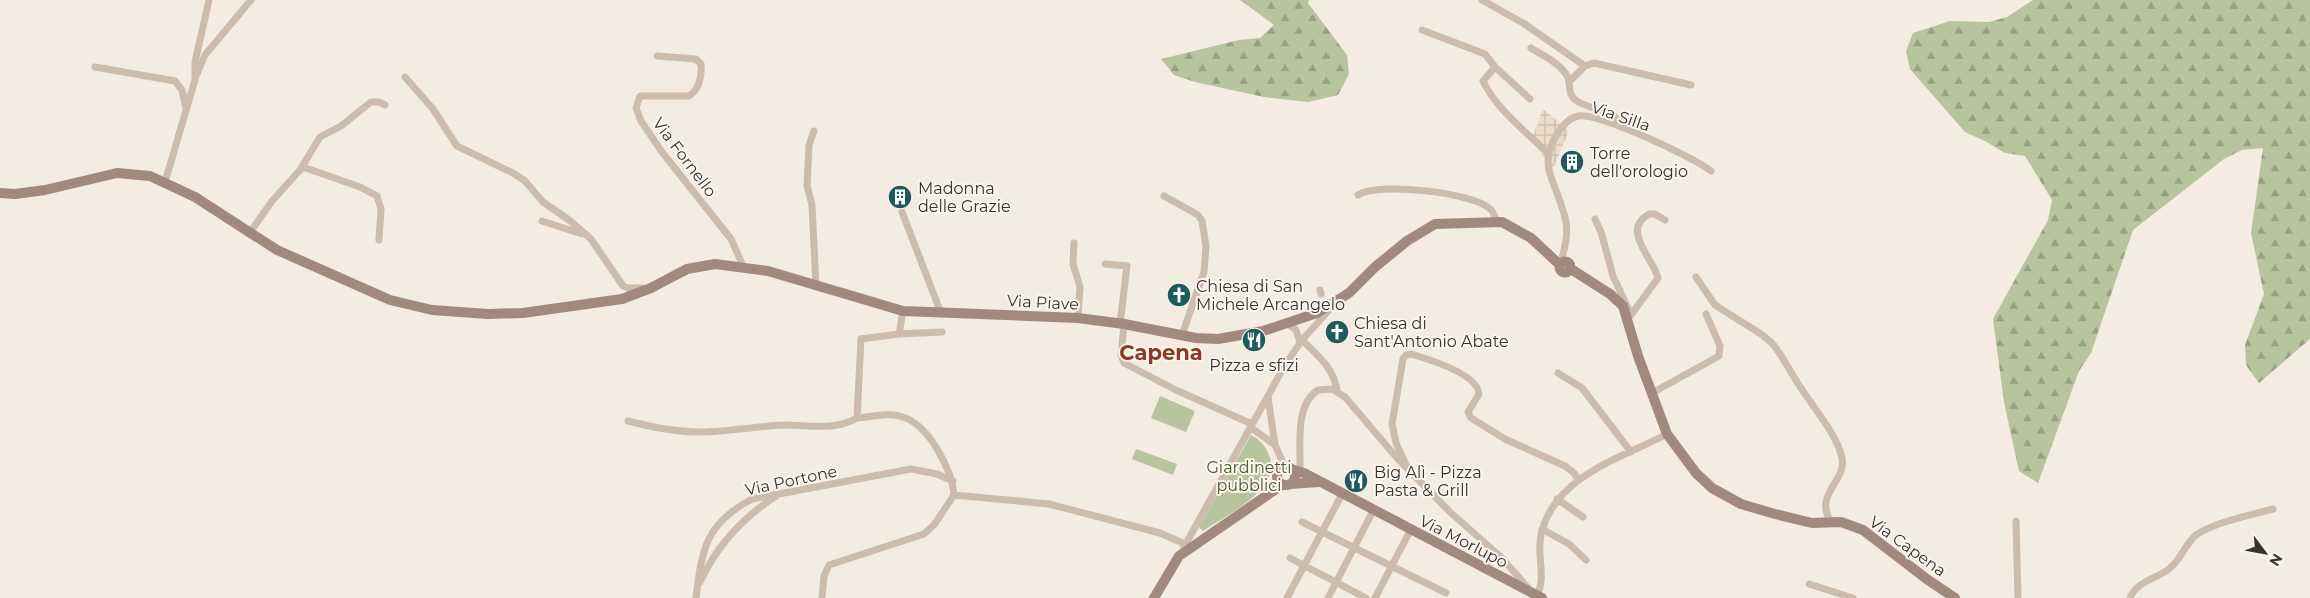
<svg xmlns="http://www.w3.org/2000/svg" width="2310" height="598" font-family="Montserrat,sans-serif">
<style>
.forest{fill:url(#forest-firs)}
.garden{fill:#b8c4a0}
.plaza{fill:url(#plaza-grid)}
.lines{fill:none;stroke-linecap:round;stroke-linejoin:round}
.street{stroke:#cdbbac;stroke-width:7}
.secondary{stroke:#a18a7d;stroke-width:10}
.labels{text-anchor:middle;stroke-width:4;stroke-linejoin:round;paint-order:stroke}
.street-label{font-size:16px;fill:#3b302b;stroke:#fbf5ee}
.poi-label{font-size:16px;fill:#3b302b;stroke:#fbf5ee;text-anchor:start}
.park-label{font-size:16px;fill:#4a5a2e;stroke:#fbf5ee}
.district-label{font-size:21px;font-weight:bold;fill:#8c3b22;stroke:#fbf5ee}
</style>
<defs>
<pattern id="forest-firs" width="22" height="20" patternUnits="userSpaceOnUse" patternTransform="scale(1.25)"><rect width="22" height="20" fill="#b8c4a0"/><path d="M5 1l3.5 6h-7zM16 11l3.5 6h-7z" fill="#97a083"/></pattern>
<pattern id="plaza-grid" width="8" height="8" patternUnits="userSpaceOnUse" patternTransform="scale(1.25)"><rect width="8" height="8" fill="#ecdcc8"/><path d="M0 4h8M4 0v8" fill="none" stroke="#cbbdac"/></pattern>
</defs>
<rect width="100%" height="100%" fill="#f4ebe1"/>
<!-- forest -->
<path class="forest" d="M1240 0H1309L1308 3 1347 55 1349 74 1338 95 1308 102 1264 97 1195 82 1174 75 1161 59 1239 40 1260 38 1274 25Z
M2033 0H2310V339L2259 383 2246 365 2245 345 2264 294 2251 233 2263 148 2242 150 2224 159 2133 230 2091 353 2079 371 2038 483 2019 471 2004 402 1993 319 2048 220 2052 200 2025 156 2005 153 1985 141 1965 132 1910 69 1906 51 1913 33 1950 21 1989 22 2007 17Z"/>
<!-- garden -->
<path class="garden" d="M1160 396 1195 411 1186 432 1151 418Z
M1251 435C1260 440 1265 445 1269 455 1284 488 1225 516 1203 531L1199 527Z
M1136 449 1177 464 1173 475 1132 459Z"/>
<!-- plaza -->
<path class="plaza" d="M1543 109 1569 131 1553 169 1531 141Z"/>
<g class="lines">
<!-- street -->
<path class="street" d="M1482 0 1523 23 1585 66
M1422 30 1485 54 1495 67
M1531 48C1542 55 1558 62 1566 74 1573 83 1565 93 1577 101 1588 109 1622 112 1621 127
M657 56 696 59 701 64C702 76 699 90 689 96H640L636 108 641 121 662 152 731 239 743 266
M95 67 175 81 182 90 186 109
M197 74 205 55 251 0
M405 77 433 109 457 146 513 173 525 181 543 202 569 220 591 239 623 286 628 288H643
M1569 82 1585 66 1594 63 1691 85
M1530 99 1495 67 1483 81C1498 111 1525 131 1549 154
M814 131 809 145 807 186 812 205 816 286
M303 167 360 187 377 196 381 209 379 240
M165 182 195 80V62L209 0
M1358 195C1377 182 1470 192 1489 208 1493 211 1495 216 1496 221
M1164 196 1198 215 1202 221 1206 246 1204 272 1182 335
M902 212 941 313
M1595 219 1601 232 1613 276 1628 308
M542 221 582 234
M249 234 272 201 300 170 320 137 341 126 371 102H379L385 105
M1074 243 1073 264 1080 287 1078 318
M1105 264 1127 266 1120 324
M1560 265C1571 230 1568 221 1555 188 1552 180 1548 171 1548 162 1548 147 1561 120 1578 116 1598 112 1693 157 1711 171
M1696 277 1715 305 1761 334 1772 343C1783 356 1790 372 1799 385 1812 406 1837 434 1842 458 1847 481 1813 494 1831 522
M1320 290 1321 294
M1631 315 1658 278C1654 259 1620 230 1649 214H1655L1665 220
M1124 324 1121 355 1124 363 1176 390 1252 424
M1289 324 1296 330 1300 342
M899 334 942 332
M1302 340C1318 356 1334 368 1337 391
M1558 373 1582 388 1631 452
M1652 393 1719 356 1720 346 1706 314
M1268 397 1275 445 1285 467
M857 418C872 417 889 412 903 417 929 425 952 470 954 495L1049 504 1160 533 1185 544
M628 421C651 427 676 432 700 432 729 432 757 426 785 425 810 425 835 431 857 418L861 339 899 334 903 311
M1250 427 1275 445
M1406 465 1396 443 1392 424 1403 359 1406 355 1411 354C1428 359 1478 374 1479 394L1468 412 1471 418 1505 439 1565 466 1574 473 1578 480
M1300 472C1301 447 1294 405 1318 390L1332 389 1345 397 1397 458 1450 512 1502 558 1528 588
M1557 499 1583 517
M2016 521 2018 598
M1302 522 1446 593
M1542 529 1569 544 1586 560
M1184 547 1285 365 1302 340 1331 308
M1290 558 1366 598
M700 582C717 545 742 518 776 496
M1809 584 1853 598
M1537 595C1547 577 1536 555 1541 535 1554 476 1620 459 1667 434
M696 598C702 549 705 524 752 499L911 469 937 474 953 481
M822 598 824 576 829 565 924 534 934 525 954 495
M1287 598 1342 494
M1328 598 1373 511
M1375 598 1410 531
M2130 598C2137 581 2156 579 2169 569 2181 560 2185 544 2196 535 2212 523 2254 514 2273 509"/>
<!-- secondary -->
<path class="secondary" d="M0 193 15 194 45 190 117 173 150 176 195 197 277 250 390 300 432 310 488 314 523 313 622 299 651 288 687 269 715 264 768 271 903 311 1078 318 1124 324 1196 338 1218 339 1263 331 1317 313 1349 293 1375 267 1407 241 1435 224 1502 222 1531 238 1560 265
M1559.5 267a5.5 5.5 0 1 1 11 0a5.5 5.5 0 1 1-11 0Z
M1571 269 1610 294 1623 306 1638 356 1667 434 1696 473 1712 488 1741 504 1775 514 1812 523 1841 522 1863 530 1928 580 1955 598
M1277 476a9 9 0 1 1 18 0a9 9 0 1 1-18 0Z
M1291 469 1304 473 1542 598
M1290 484 1319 482
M1154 598 1179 556 1282 485"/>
</g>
<!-- icons -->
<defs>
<g id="building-disc" transform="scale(1.25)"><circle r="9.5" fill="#1f5a5e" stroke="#fbf5ee"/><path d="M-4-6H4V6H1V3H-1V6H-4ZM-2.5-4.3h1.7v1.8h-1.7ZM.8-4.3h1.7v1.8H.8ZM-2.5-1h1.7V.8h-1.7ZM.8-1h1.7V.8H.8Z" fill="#fff"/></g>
<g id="church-disc" transform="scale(1.25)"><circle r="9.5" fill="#1f5a5e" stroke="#fbf5ee"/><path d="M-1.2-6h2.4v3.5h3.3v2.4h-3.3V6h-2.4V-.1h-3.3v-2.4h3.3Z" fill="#fff"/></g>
<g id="restaurant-disc" transform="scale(1.25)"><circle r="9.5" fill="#1f5a5e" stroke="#fbf5ee"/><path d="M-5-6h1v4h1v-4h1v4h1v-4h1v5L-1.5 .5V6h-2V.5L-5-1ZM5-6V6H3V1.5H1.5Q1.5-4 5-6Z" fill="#fff"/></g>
</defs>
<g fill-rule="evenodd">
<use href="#building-disc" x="1572" y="162"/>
<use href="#building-disc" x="900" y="197"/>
<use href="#church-disc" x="1179" y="295"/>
<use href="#church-disc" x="1337" y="332"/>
<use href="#restaurant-disc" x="1254" y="340"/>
<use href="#restaurant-disc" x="1356" y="481"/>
</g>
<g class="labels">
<!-- street labels -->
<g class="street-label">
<text transform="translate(1621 116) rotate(19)" y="6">Via Silla</text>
<text transform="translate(685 157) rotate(53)" y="6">Via Fornello</text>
<text transform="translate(1043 302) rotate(3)" y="6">Via Piave</text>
<text transform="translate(791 480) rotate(-12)" y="6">Via Portone</text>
<text transform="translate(1464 541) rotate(27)" y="6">Via Morlupo</text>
<text transform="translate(1908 546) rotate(36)" y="6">Via Capena</text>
</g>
<!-- poi labels -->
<g class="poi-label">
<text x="1590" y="159">Torre<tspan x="1590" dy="18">dell'orologio</tspan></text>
<text x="918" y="194">Madonna<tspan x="918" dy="18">delle Grazie</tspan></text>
<text x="1196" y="292">Chiesa di San<tspan x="1196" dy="18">Michele Arcangelo</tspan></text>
<text x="1354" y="329">Chiesa di<tspan x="1354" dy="18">Sant'Antonio Abate</tspan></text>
<text x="1254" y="371" text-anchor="middle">Pizza e sfizi</text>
<text x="1374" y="478">Big Alì - Pizza<tspan x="1374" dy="18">Pasta &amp; Grill</tspan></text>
</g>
<!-- park labels -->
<g class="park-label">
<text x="1249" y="473">Giardinetti<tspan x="1249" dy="18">pubblici</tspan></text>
</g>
<!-- district labels -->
<g class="district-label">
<text x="1161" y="360">Capena</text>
</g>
</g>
<!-- north arrow -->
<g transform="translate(2265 553) rotate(122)" stroke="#fbf5ee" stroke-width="4" paint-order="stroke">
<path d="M0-4L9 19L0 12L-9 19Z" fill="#3b302b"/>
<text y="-8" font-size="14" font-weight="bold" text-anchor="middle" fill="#3b302b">N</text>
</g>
</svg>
